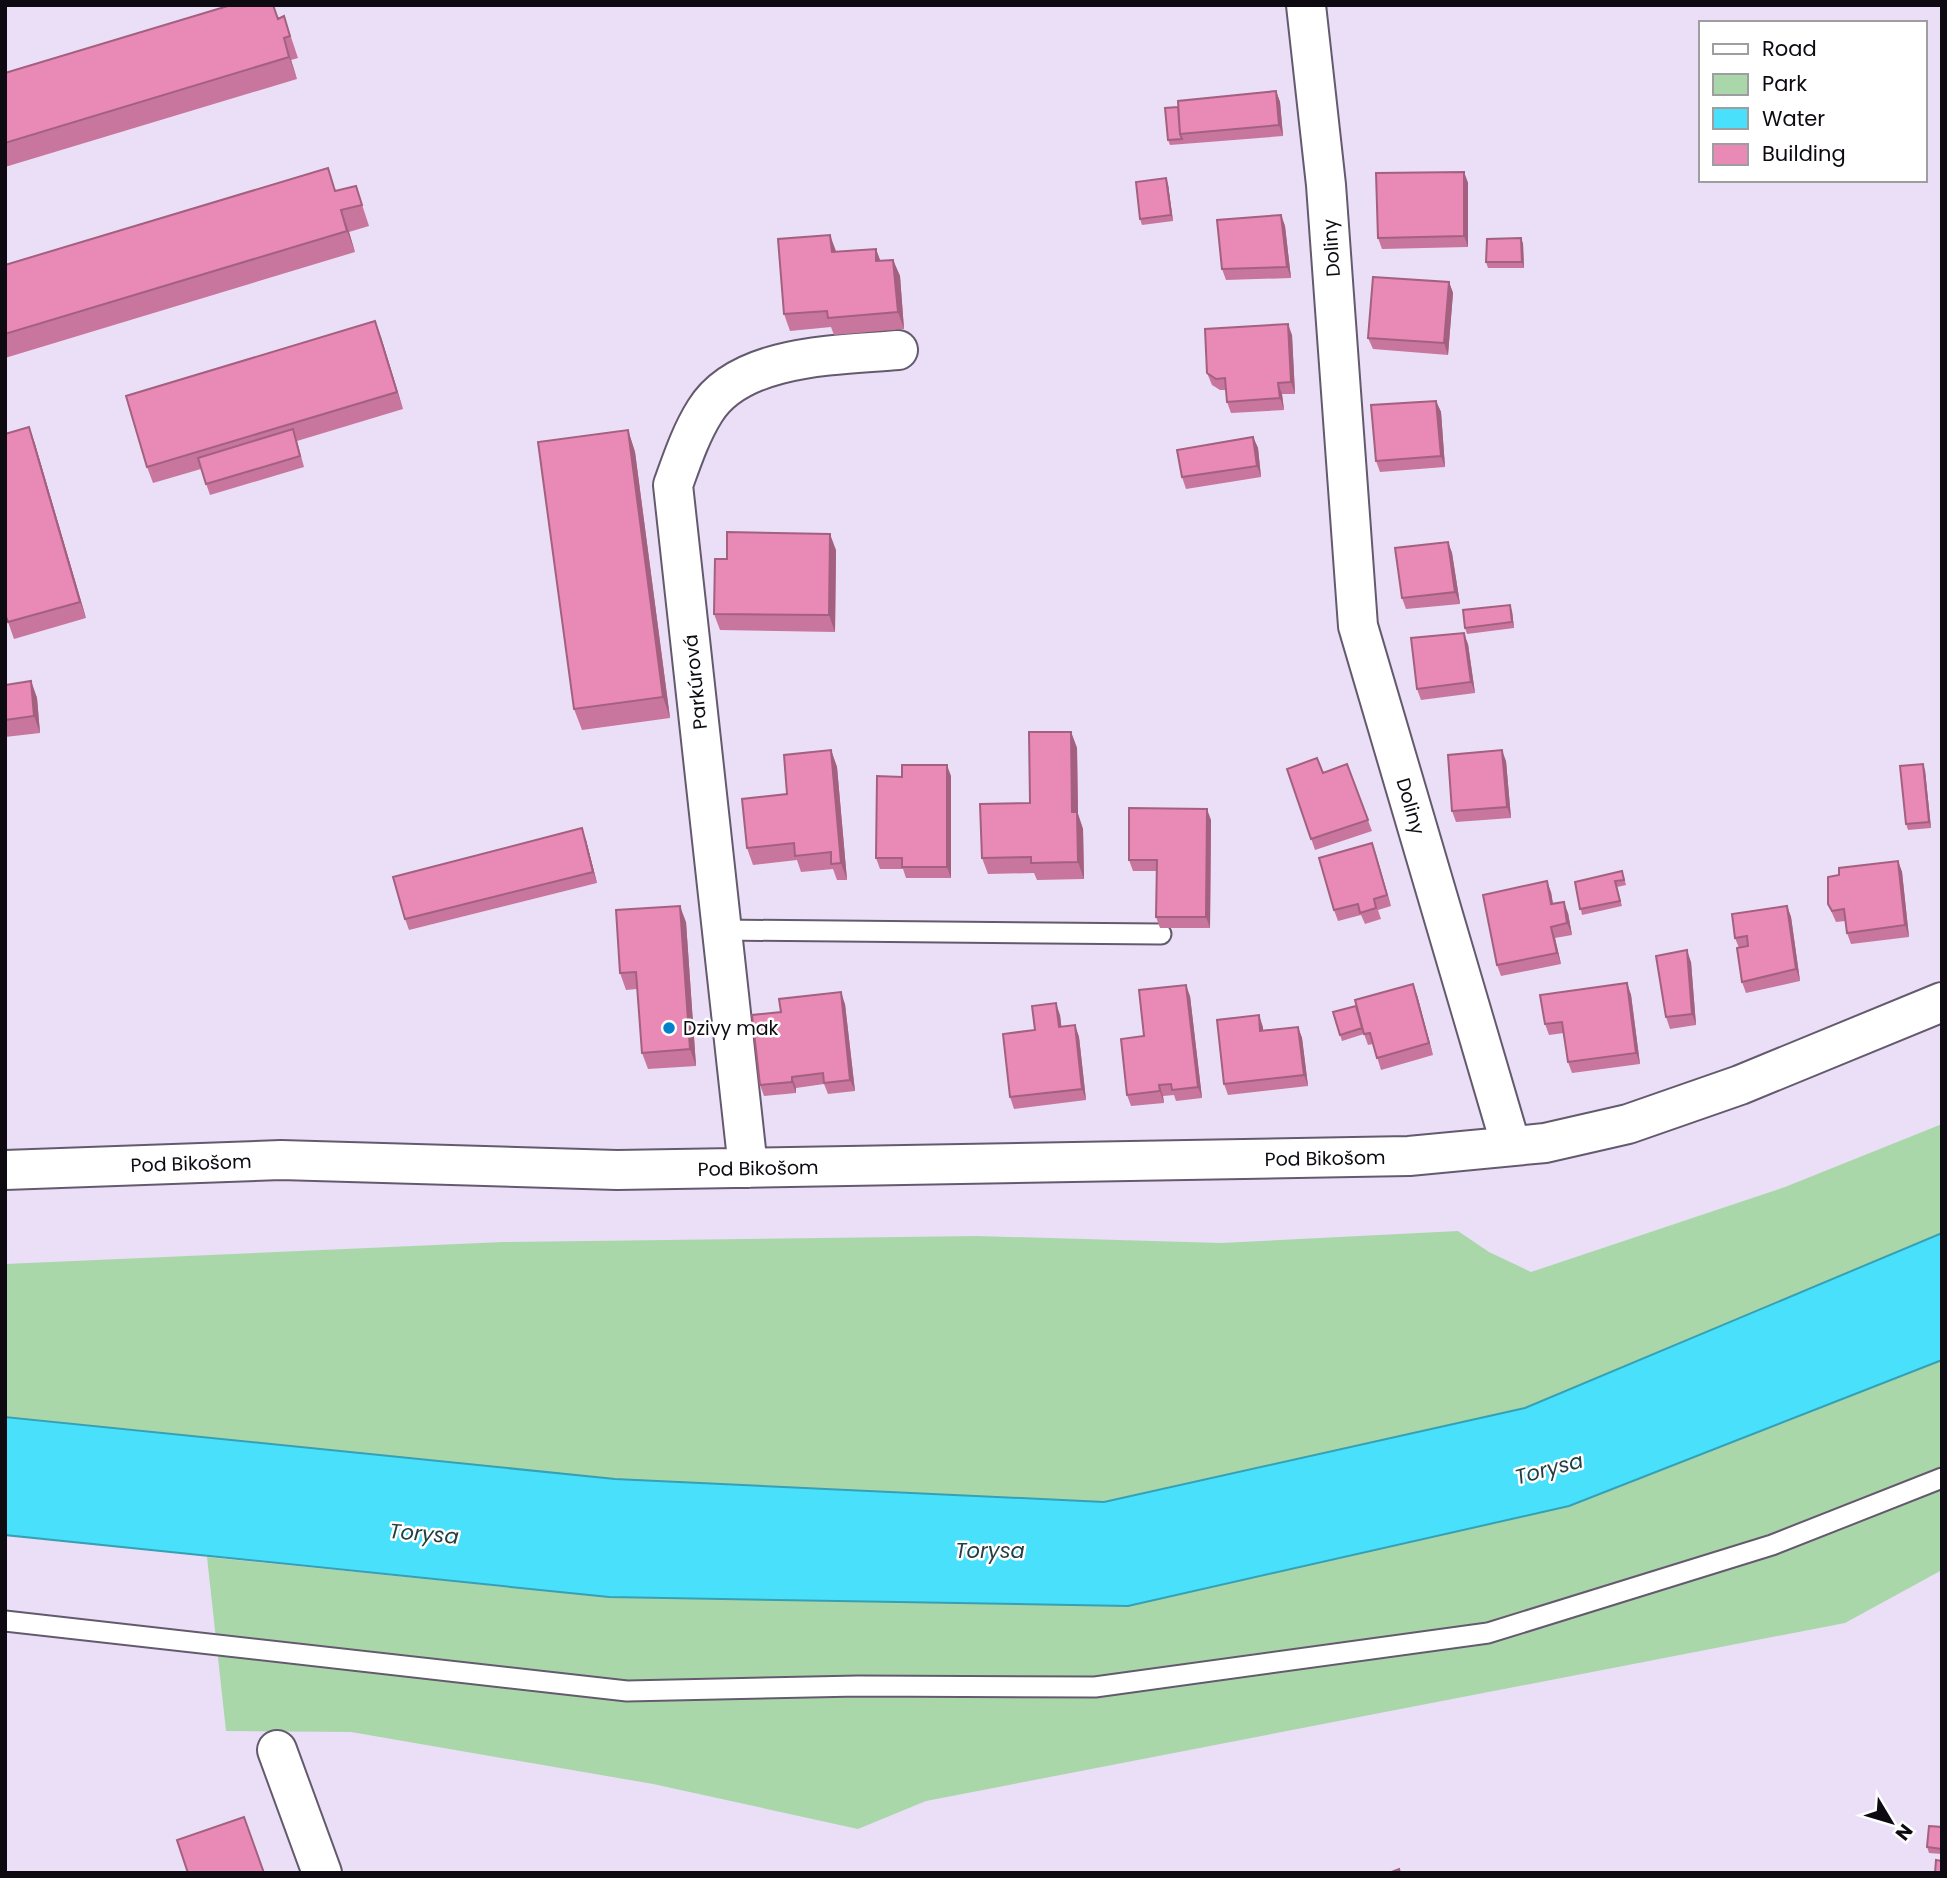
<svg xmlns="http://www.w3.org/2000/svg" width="1947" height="1878" font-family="Poppins,sans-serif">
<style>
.green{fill:#aad7aa}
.water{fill:#48e0fb;stroke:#36a0b5;stroke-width:2}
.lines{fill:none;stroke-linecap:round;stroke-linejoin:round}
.service-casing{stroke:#645a6e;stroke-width:23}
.minor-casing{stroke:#645a6e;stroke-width:42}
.service{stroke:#fff;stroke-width:19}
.minor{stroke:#fff;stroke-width:38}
.wall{fill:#c8769d}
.shaded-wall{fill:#a3607f}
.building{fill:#e989b6;stroke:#a3607f;stroke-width:2}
.poi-dot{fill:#0282ca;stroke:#fff;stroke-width:2.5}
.labels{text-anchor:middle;stroke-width:5;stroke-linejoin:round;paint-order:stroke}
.street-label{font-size:19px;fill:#0d0a11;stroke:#fff}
.poi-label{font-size:19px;fill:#0d0a11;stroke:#fff;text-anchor:start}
.water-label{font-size:21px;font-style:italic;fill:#253e43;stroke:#fff}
</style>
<rect width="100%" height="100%" fill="#eadff7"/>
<!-- green -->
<path class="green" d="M1942 1124V1233L1525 1408 1103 1502 615 1479 5 1417V1264L503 1242 977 1236 1221 1243 1458 1231 1489 1252 1531 1272 1785 1187Z
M1942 1360V1570L1845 1623 926 1801 858 1829 653 1784 351 1732 226 1731 207 1557 609 1597 1128 1606 1569 1506Z"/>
<!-- water -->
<path class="water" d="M1942 1233V1360L1569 1506 1128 1606 609 1597 5 1535V1417L615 1479 1104 1502 1525 1408Z"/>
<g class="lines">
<!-- service casing -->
<g class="service-casing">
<path id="service" d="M722 930 1161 934
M5 1621 627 1691 858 1686 1095 1687 1488 1633 1772 1545 1942 1478"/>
</g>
<!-- minor casing -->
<g class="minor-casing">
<path id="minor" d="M1306 5 1326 185 1358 626 1511 1146
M748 1168 673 485C682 460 691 433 705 411 740 354 839 355 898 350
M5 1170 281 1160 617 1170 1409 1156 1545 1143 1628 1124 1740 1085 1942 1002
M277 1750 322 1873"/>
</g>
<!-- service -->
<use href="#service" class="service"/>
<!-- minor -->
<use href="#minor" class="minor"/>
</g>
<!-- wall -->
<path class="wall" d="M284 16 298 58 291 60 297 79 5 167V73L279 19Z
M1276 91 1280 102 1283 136 1170 145 1168 140 1178 107Z
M1464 172 1468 183V247L1382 249 1378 238Z
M1166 178 1168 184 1173 221 1142 225 1140 219Z
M356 186 369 226 349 232 355 252 5 358V265L337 191Z
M1281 215 1285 226 1291 278 1226 280 1222 269Z
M1521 238 1523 244 1524 268H1488L1486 262Z
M876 249 880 261 893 260 900 276 904 329 834 335 831 327 790 331 784 314 837 252Z
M1449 282 1453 293 1448 355 1373 349 1368 338Z
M1292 335 1295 394H1282L1284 410 1231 413 1227 402 1226 390H1220L1212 385 1207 373Z
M381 337 403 409 297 441 304 467 210 495 201 469 153 483 147 467Z
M1436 401 1441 412 1445 467 1380 472 1376 461Z
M29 427 35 444 86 618 14 639 8 622Z
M628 430 635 452 670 718 582 730 574 709Z
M1253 437 1258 448 1261 477 1186 489 1182 477Z
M1448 542 1452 553 1460 604 1406 609 1402 598Z
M836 550 835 632 720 630 714 614 727 559Z
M1512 611 1514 628 1467 634 1465 628Z
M1468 644 1475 693 1421 700 1417 689Z
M31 681 37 698 40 733 5 737V685Z
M1071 732 1077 748 1078 814 1083 829 1084 879 1037 880 1034 873 988 874 982 858 1030 803Z
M831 750 837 767 847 880H837L833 869 801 872 797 860 753 865 747 848 787 794Z
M1506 761 1511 818 1456 822 1452 811Z
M1347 764 1372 831 1315 850 1287 769 1323 773Z
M1925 770 1931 828 1908 830 1906 824Z
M951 776V878H906L903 869H880L876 858Z
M1211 820 1210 928H1160L1156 917 1157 871H1133L1129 860Z
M586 840 597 883 409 930 405 919Z
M1372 843 1391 906 1378 910 1381 919 1365 924 1361 915 1338 921 1334 910Z
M1898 861 1902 872 1909 937 1851 944 1847 933 1845 921 1836 922 1828 904 1839 875Z
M1624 877 1626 885 1617 887 1622 906 1582 915 1575 882Z
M1551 892 1553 904 1568 913 1572 935 1555 938 1561 964 1501 976 1497 965Z
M1787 906 1791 917 1800 981 1746 993 1742 982 1739 948 1735 938Z
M686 922 696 1066 648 1069 642 1053 637 989 626 990 620 973Z
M1691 962 1696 1025 1670 1029 1666 1017Z
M1627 983 1631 995 1640 1064 1572 1073 1568 1062 1564 1033 1549 1035 1545 1024Z
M1417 995 1433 1055 1381 1070 1373 1044 1368 1045 1364 1034 1342 1041 1333 1012Z
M1190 996 1202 1098 1176 1101 1174 1095 1163 1096 1164 1103 1131 1106 1127 1095 1144 1036Z
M845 1004 855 1091 828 1094 824 1084 796 1088V1093L764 1096 760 1085 781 1012Z
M1060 1015 1061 1027 1075 1025 1079 1037 1086 1100 1014 1109 1010 1097 1035 1030Z
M1259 1015 1263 1030 1298 1027 1302 1038 1308 1086 1228 1095 1224 1084Z
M1942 1827V1854L1929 1853 1927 1847Z"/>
<!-- shaded-wall -->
<path class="shaded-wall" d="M284 38 291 60 297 79 289 57Z
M1276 91 1280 102 1283 136 1279 125Z
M1464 172 1468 183V247L1464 236Z
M1166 178 1168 184 1173 221 1171 215Z
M341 210 349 232 355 252 347 231Z
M1281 215 1285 226 1291 278 1287 267Z
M830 235 836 251 838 269 832 252Z
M1521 238 1523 244 1524 268 1522 262Z
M876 249 882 265 876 261Z
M893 260 900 276 904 329 898 312Z
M1449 282 1453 293 1448 355 1444 343Z
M375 321 381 337 403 409 397 392Z
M1288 324 1292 335 1295 394 1291 382Z
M1278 383 1282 394 1284 410 1280 398Z
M1436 401 1441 412 1445 467 1441 456Z
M29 427 35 444 86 618 80 602Z
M628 430 635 452 670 718 663 697Z
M1253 437 1258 448 1261 477 1257 466Z
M830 534 836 550 835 632 829 615Z
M1448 542 1452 553 1460 604 1455 592Z
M1510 605 1512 611 1514 628 1512 622Z
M1464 633 1468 644 1475 693 1471 682Z
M31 681 37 698 40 733 34 716Z
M1071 732 1077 748 1078 814 1083 829 1084 879 1078 862 1072 812Z
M831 750 837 767 847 880 841 863Z
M1502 750 1506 761 1511 818 1507 807Z
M1923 764 1925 770 1931 828 1929 822Z
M947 765 951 776V878L947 867Z
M1207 809 1211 820 1210 928 1206 917Z
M582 828 586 840 597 883 593 872Z
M1372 843 1376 854 1391 906 1387 895Z
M1898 861 1902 872 1909 937 1905 925Z
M1547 881 1551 892 1555 916 1551 904Z
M1564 902 1568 913 1572 935 1567 923Z
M680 906 686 922 696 1066 690 1049Z
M1787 906 1791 917 1800 981 1796 969Z
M1551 927 1555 938 1561 964 1557 953Z
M1687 950 1691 962 1696 1025 1692 1014Z
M1627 983 1631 995 1640 1064 1636 1053Z
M1413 984 1417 995 1433 1055 1429 1043Z
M1186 985 1190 996 1202 1098 1198 1087Z
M841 992 845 1004 855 1091 850 1080Z
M1056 1003 1060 1015 1063 1039 1059 1027Z
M1259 1015 1263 1027 1264 1042 1260 1031Z
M1075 1025 1079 1037 1086 1100 1082 1089Z
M1298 1027 1302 1038 1308 1086 1304 1075Z
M792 1077 796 1088V1093L792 1082Z
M1159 1085 1163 1096 1164 1103 1160 1091Z"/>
<!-- building -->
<path class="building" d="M231 5H273L278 19 284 16 290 36 284 38 289 57 5 143V73Z
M1276 91 1279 125 1180 134 1178 101Z
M1178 107 1180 134 1182 139 1168 140 1165 108Z
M328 168 335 191 356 186 362 205 341 210 347 231 5 334V265Z
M1464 172V236L1378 238 1376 173Z
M1166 178 1171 215 1140 219 1136 182Z
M1281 215 1287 267 1222 269 1217 220Z
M830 235 832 252 876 249V261L893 260 898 312 828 318 827 311 784 314 778 239Z
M1521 238 1522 262H1486L1487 239Z
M1373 277 1449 282 1444 343 1368 338Z
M375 321 397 392 147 467 126 396Z
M1288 324 1291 382 1278 383 1280 398 1227 402 1225 378 1216 379 1207 373 1205 329Z
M1436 401 1441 456 1376 461 1371 405Z
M29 427 80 602 8 622 5 614V434Z
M293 429 300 456 206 484 198 458Z
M628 430 663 697 574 709 538 442Z
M1253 437 1257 466 1182 477 1177 450Z
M727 532 830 534 829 615 714 614 715 559H727Z
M1448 542 1455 592 1402 598 1395 548Z
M1510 605 1512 622 1465 628 1463 610Z
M1464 633 1471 682 1417 689 1411 638Z
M31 681 34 716 5 720V685Z
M1029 732H1071L1072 812H1077L1078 862 1031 863V857L982 858 980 804 1030 803Z
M831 750 841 863 831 864V852L795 856 794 843 747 848 742 799 787 794 784 755Z
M1502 750 1507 807 1452 811 1448 755Z
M1317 758 1323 773 1347 764 1368 820 1311 839 1287 769Z
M1923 764 1929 822 1906 824 1900 766Z
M902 765H947V867H902V858H876L877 776 902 777Z
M1129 808 1207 809 1206 917H1156L1157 860H1129Z
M582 828 593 872 405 919 393 877Z
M1372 843 1387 895 1374 899 1376 908 1360 913 1358 904 1334 910 1319 858Z
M1898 861 1905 925 1847 933 1844 909 1832 911 1828 904V877L1839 875V868Z
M1622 871 1624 880 1615 881 1620 901 1580 909 1575 882Z
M1547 881 1551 904 1564 902 1567 923 1551 927 1557 953 1497 965 1483 895Z
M680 906 690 1049 642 1053 636 972 620 973 616 910Z
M1787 906 1796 969 1742 982 1737 948 1748 946 1747 936 1735 938 1732 914Z
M1687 950 1692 1014 1666 1017 1656 956Z
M1627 983 1636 1053 1568 1062 1562 1022 1545 1024 1540 995Z
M1413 984 1429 1043 1377 1058 1370 1033 1364 1034 1355 1000Z
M1186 985 1198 1087 1172 1090 1171 1084 1159 1085 1160 1091 1127 1095 1121 1039 1144 1036 1139 990Z
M841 992 850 1080 824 1083 823 1073 792 1077V1082L760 1085 752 1015 781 1012 779 999Z
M1056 1003 1059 1027 1075 1025 1082 1089 1010 1097 1003 1034 1035 1030 1032 1006Z
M1356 1006 1362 1028 1340 1035 1333 1012Z
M1259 1015 1260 1031 1298 1027 1304 1075 1224 1084 1217 1020Z
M244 1817 264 1873H188L177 1840Z
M1929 1826 1942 1827V1849L1927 1847Z
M1936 1860 1942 1861V1873H1935Z
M1399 1869 1400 1873H1389Z"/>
<!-- markers -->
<circle class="poi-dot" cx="669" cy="1028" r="7"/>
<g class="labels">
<!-- street labels -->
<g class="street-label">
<text transform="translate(1331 248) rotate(-94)" y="7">Doliny</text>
<text transform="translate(695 682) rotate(-96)" y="7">Parkúrová</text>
<text transform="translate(1411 806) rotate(74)" y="7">Doliny</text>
<text transform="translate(1325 1158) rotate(-1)" y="7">Pod Bikošom</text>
<text transform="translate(191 1163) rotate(-2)" y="7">Pod Bikošom</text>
<text transform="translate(758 1168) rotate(-1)" y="7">Pod Bikošom</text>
</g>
<!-- poi labels -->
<g class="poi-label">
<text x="683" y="1035">Dzivy mak</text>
</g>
<!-- water labels -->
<g class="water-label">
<text transform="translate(1549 1469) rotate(-15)" y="7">Torysa</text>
<text transform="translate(424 1534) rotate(5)" y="7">Torysa</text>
<text x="990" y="1558">Torysa</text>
</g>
</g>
<!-- border -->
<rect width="1947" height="1878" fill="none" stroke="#0d0a11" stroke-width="14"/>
<!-- legend -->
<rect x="1699" y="21" width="228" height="161" fill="#ffffff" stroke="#9e9da0" stroke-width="2"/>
<rect x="1713" y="44" width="35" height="10" fill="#ffffff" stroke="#9e9da0" stroke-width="2"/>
<text x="1762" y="56" font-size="21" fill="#0d0a11">Road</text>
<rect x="1713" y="74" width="35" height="21" fill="#aad7aa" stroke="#9e9da0" stroke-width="2"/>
<text x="1762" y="91" font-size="21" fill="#0d0a11">Park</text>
<rect x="1713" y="108" width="35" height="21" fill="#48e0fb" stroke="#9e9da0" stroke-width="2"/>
<text x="1762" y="126" font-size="21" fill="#0d0a11">Water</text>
<rect x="1713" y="144" width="35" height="21" fill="#e989b6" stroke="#9e9da0" stroke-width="2"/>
<text x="1762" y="161" font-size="21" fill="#0d0a11">Building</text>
<!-- north arrow -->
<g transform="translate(1891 1822) rotate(128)" stroke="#ffffff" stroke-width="5" paint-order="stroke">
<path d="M0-5L12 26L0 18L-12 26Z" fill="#0d0a11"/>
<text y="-10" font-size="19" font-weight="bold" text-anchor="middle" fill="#0d0a11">N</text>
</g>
</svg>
